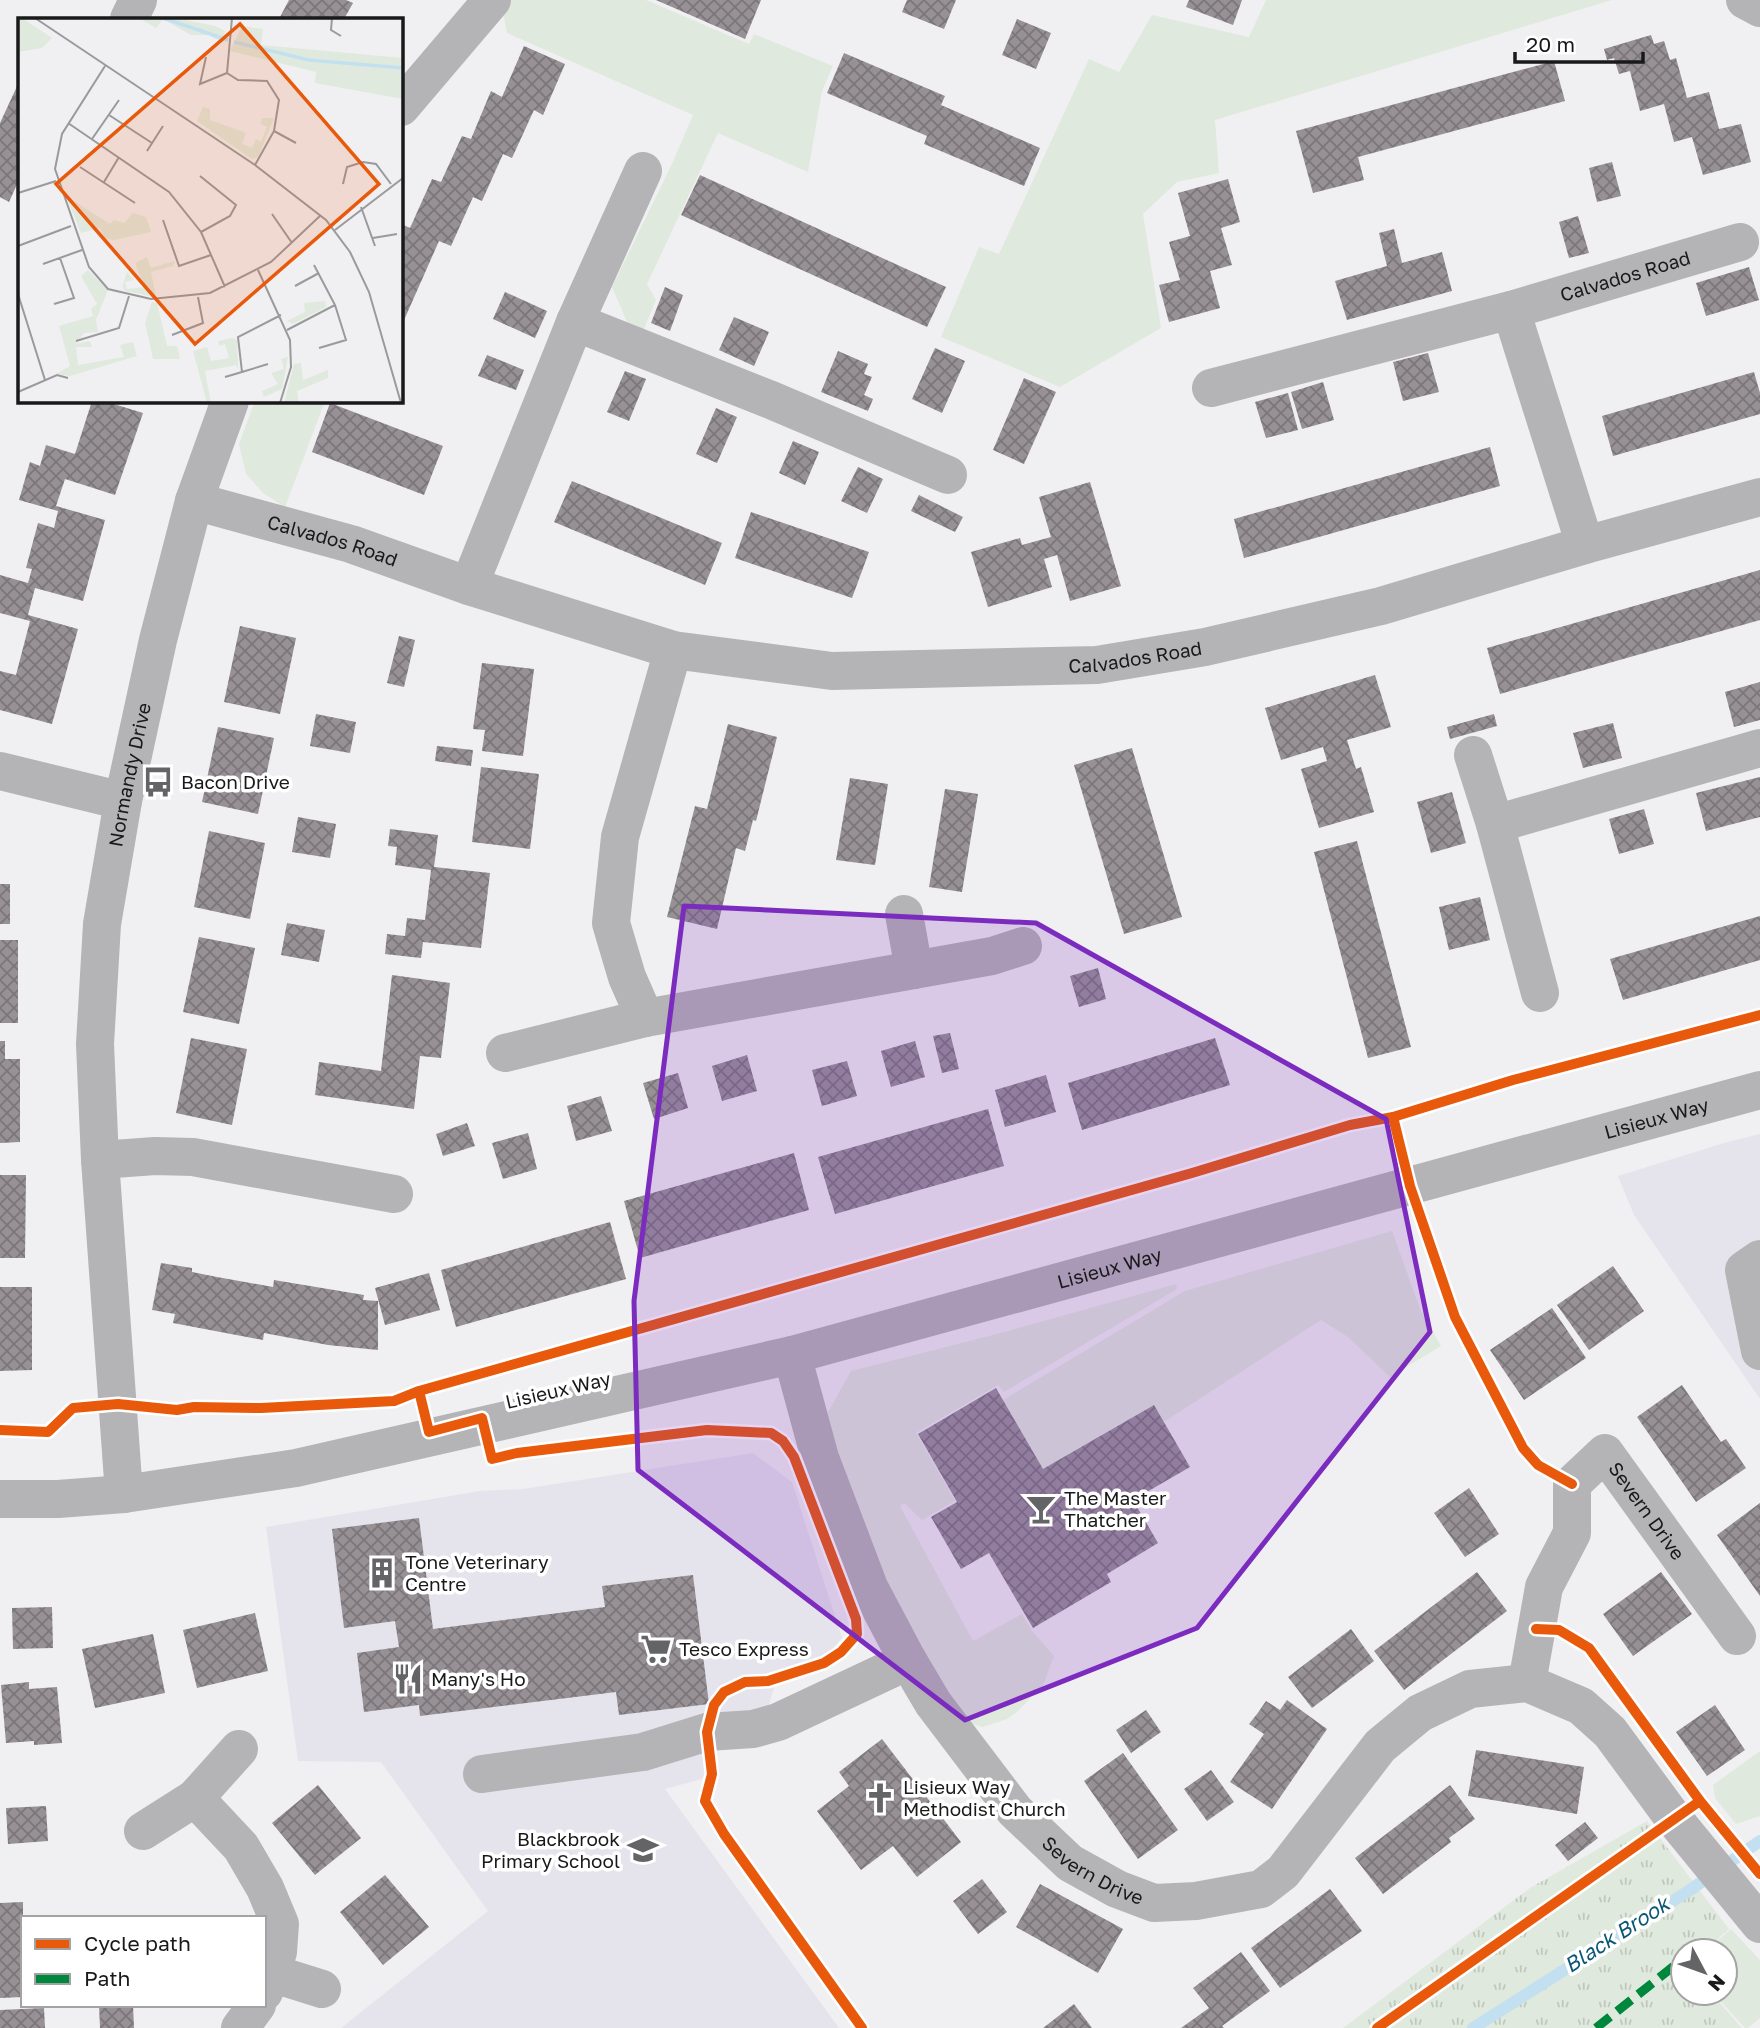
<svg xmlns="http://www.w3.org/2000/svg" width="1760" height="2028" font-family="'Golos Text',sans-serif">
<style>
.built{fill:#e5e4ec}
.grass{fill:#e0e9dd}
.park{fill:url(#park-tufts)}
.lines{fill:none;stroke-linecap:round;stroke-linejoin:round}
.stream{stroke:#c3e0f0;stroke-width:12}
.building{fill:url(#building-cross-hatch)}
.minor{stroke:#b4b4b6;stroke-width:38}
.quiet{stroke:#00873e;stroke-width:9;stroke-dasharray:18 9;stroke-linecap:butt}
.cycleway-casing{stroke:#fff;stroke-width:15}
.cycleway{stroke:#e8590c;stroke-width:10}
.marked{fill:#7b2cbf;fill-opacity:0.2;stroke:#7b2cbf;stroke-width:5;stroke-linejoin:round}
.labels{text-anchor:middle;stroke-width:7;stroke-linejoin:round;paint-order:stroke}
.street-label{font-size:19px;fill:#19191a;stroke:#fff}
.poi-label{font-size:19px;fill:#19191a;stroke:#fff;text-anchor:start}
.water-label{font-size:21px;font-style:italic;fill:#0b5775;stroke:#fff}
.inset-river{fill:none;stroke:#c3e0f0;stroke-width:3.5}
.inset-road{fill:none;stroke:#9a9a9c;stroke-width:2}
.view{fill:#e8590c;fill-opacity:0.15;stroke:#e8590c;stroke-width:3.5}
.inset-edge{fill:none;stroke:#19191a;stroke-width:3.5}
</style>
<defs>
<pattern id="park-tufts" width="24" height="20" patternUnits="userSpaceOnUse" patternTransform="scale(1.75)"><rect width="24" height="20" fill="#e0e9dd"/><path d="M3 7l-1-3M5 7V3M7 7l1-3M15 17l-1-3M17 17v-4M19 17l1-3" fill="none" stroke="#c0c7bd"/></pattern>
<pattern id="building-cross-hatch" width="8" height="8" patternUnits="userSpaceOnUse" patternTransform="scale(1.75)"><rect width="8" height="8" fill="#979196"/><path d="M0 0l8 8M0 8l8-8" fill="none" stroke="#7a767a"/></pattern>
</defs>
<rect width="100%" height="100%" fill="#f0f0f2"/>
<!-- built -->
<path class="built" d="M1760 1134V1399L1634 1215 1618 1176 1724 1143Z
M753 1453 792 1482 842 1638 822 1661 778 1673 767 1712 701 1726 709 1777 665 1789 839 2028H341L488 1911 381 1762 298 1761 266 1527 480 1491 523 1489Z"/>
<!-- grass -->
<path class="grass" d="M511 0H646L749 44 754 34 833 66 822 91 808 172 718 133 647 284 656 300 643 331 630 329 612 287 672 164 693 115 507 33 503 13Z
M1266 0H1612L1215 120 1219 173 1177 182 1143 214 1161 328 1060 387 941 337 979 247 999 254 1089 59 1119 72 1152 15 1249 37Z
M255 401H325L285 507 263 493 246 474 239 444Z
M1392 1231 1420 1309 1441 1346 1390 1377 1348 1337 1321 1320 1167 1420 1163 1421 1153 1405 1043 1469 1003 1400 1185 1291Z
M1176 1284 1177 1289 1004 1392 998 1385 916 1433 955 1501 922 1520 904 1503 900 1506 973 1641 1022 1614 1032 1631 1054 1656 1043 1685 1018 1711 1007 1719 983 1727 958 1720 859 1525 827 1414 851 1371 1001 1333Z
M1760 1751V1816L1736 1824 1715 1798 1713 1785Z
M1731 1929 1760 1960V2018L1748 2028H1745L1713 1993H1725V1951H1706Z"/>
<!-- park -->
<path class="park" d="M1647 1821 1729 1929 1704 1951H1683V1993H1711L1742 2028H1343L1530 1888Z"/>
<g class="lines">
<!-- stream -->
<path class="stream" d="M1473 2028 1690 1890 1760 1841"/>
</g>
<!-- building -->
<path class="building" d="M289 0H346L353 3 344 19H279Z
M656 0H761L745 39Z
M907 0H956L944 29 902 12Z
M1189 0H1242L1233 25 1186 7Z
M1017 19 1051 33 1036 69 1002 55Z
M1651 35 1654 44 1664 41 1670 60 1676 58 1687 98 1709 92 1719 129 1741 124 1751 162 1703 175 1692 137 1674 142 1664 104 1640 111 1630 71 1619 74 1614 58 1607 60 1604 49Z
M524 46 565 64 543 115 534 110 512 158 503 154 482 201 473 197 451 246 439 241 401 327V224L410 228 432 179 441 182 462 136 471 139 491 91 502 97Z
M844 53 945 96 941 105 1040 148 1024 186 924 144 927 136 827 93Z
M1554 61 1565 101 1358 157 1364 180 1313 193 1296 131Z
M19 82V180L9 202 0 197V123Z
M1612 162 1621 196 1597 202 1589 168Z
M700 175 946 287 927 327 681 215Z
M1228 179 1240 222 1221 228 1232 265 1210 271 1220 308 1169 322 1159 285 1180 280 1169 242 1190 236 1178 193Z
M1578 216 1589 253 1569 258 1559 222Z
M1394 229 1402 263 1442 252 1452 291 1347 320 1335 281 1387 266 1379 233Z
M1749 267 1759 300 1706 316 1696 283Z
M665 287 683 295 670 331 651 323Z
M505 292 547 311 535 338 493 319Z
M734 317 769 332 754 366 719 350Z
M935 348 965 361 942 413 912 399Z
M838 351 868 364 864 374 872 377 864 395 873 399 868 411 821 392Z
M1428 353 1439 392 1403 401 1393 362Z
M487 355 524 370 516 390 478 376Z
M625 371 646 379 629 421 607 412Z
M1754 372 1760 393V414L1613 456 1602 416Z
M1024 378 1056 392 1024 464 993 450Z
M1323 382 1334 420 1302 429 1291 392Z
M1288 393 1298 430 1266 438 1255 402Z
M92 401H104L143 413 115 495 65 479 56 506 105 520 83 601 35 588 31 603 28 615 78 629 52 724 0 710V671L16 675 30 621 0 613V575L28 583 32 569 26 568 38 523 54 528 58 511 19 500 30 462 40 466 46 445 75 454Z
M330 403 443 446 424 495 312 452Z
M716 408 737 417 717 463 696 454Z
M793 441 819 452 805 485 779 473Z
M1490 447 1500 486 1244 558 1234 519Z
M858 467 883 479 867 513 841 501Z
M572 481 722 543 705 585 554 522Z
M1090 482 1121 586 1070 601 1057 555 1044 559 1052 587 988 607 971 552 1020 538 1022 545 1051 537 1039 497Z
M919 495 963 517 955 532 911 511Z
M751 512 869 552 852 598 735 558Z
M1760 570V620L1500 694 1487 648Z
M240 626 296 638 280 714 224 702Z
M399 636 415 640 404 687 387 683Z
M482 663 534 669 523 756 482 751 485 730 473 729Z
M1375 675 1391 727 1347 740 1356 769 1361 767 1374 812 1319 828 1301 769 1327 761 1323 747 1281 760 1265 708Z
M1760 682V720L1734 727 1725 692Z
M316 714 356 722 350 753 310 746Z
M1494 714 1497 726 1450 739 1447 727Z
M1613 723 1622 758 1583 768 1573 733Z
M728 724 777 737 756 821 753 820 745 851 736 848 717 929 667 917 695 806 707 809Z
M218 727 274 738 258 814 202 802Z
M437 746 473 750 471 766 435 761Z
M1132 748 1182 917 1124 934 1074 765Z
M481 767 539 774 530 849 472 842Z
M1760 777V817L1706 831 1696 793Z
M850 778 888 784 875 865 836 860Z
M945 789 978 794 962 892 929 887Z
M1452 792 1466 843 1431 853 1417 802Z
M1644 809 1654 844 1619 854 1609 819Z
M298 817 336 824 330 858 292 852Z
M390 829 438 835 434 867 490 873 481 948 423 942 421 958 385 954 387 934 405 936 407 918 425 920 431 870 395 865 397 847 388 846Z
M209 831 265 843 250 919 194 907Z
M1357 841 1411 1047 1368 1058 1314 852Z
M0 884H10V924H0Z
M1480 897 1490 940 1449 950 1439 907Z
M1760 916V960L1623 1000 1610 959Z
M287 923 325 930 319 962 281 955Z
M199 937 255 948 239 1024 183 1012Z
M0 940H18V1023H0Z
M1098 968 1106 999 1079 1007 1070 976Z
M392 975 450 983 441 1058 420 1056 414 1109 315 1095 319 1062 381 1071Z
M950 1033 959 1069 942 1073 933 1036Z
M191 1038 247 1049 232 1125 176 1113Z
M1215 1038 1230 1085 1082 1130 1068 1083Z
M0 1041H5V1059H20V1142L0 1143Z
M915 1041 925 1077 891 1087 881 1051Z
M747 1055 757 1091 722 1101 712 1066Z
M847 1061 857 1096 822 1106 812 1070Z
M678 1073 688 1108 654 1119 643 1083Z
M1046 1075 1056 1112 1005 1127 995 1090Z
M601 1096 612 1131 576 1141 567 1106Z
M988 1109 1004 1166 835 1214 818 1157Z
M467 1123 475 1146 443 1156 436 1134Z
M528 1133 537 1169 503 1179 492 1143Z
M794 1153 809 1210 640 1258 624 1201Z
M0 1175H26L25 1258H0Z
M610 1222 626 1279 456 1327 441 1270Z
M161 1263 192 1268V1272L217 1277 273 1287 274 1280 364 1295 363 1300 378 1301V1350L328 1345 264 1333 263 1340 173 1323 175 1314 152 1310Z
M1613 1266 1644 1311 1589 1350 1557 1305Z
M429 1273 440 1310 385 1325 375 1288Z
M0 1287H32V1370L0 1371Z
M1552 1308 1586 1358 1524 1400 1490 1350Z
M1682 1385 1721 1442 1726 1439 1746 1468 1696 1502 1637 1417Z
M996 1388 1043 1469 1154 1405 1190 1467 1133 1500 1158 1543 1107 1574 1111 1582 1033 1628 989 1553 961 1569 931 1517 957 1502 918 1434Z
M1469 1488 1499 1534 1465 1557 1434 1513Z
M1760 1503V1596L1717 1535Z
M419 1518 433 1629 605 1607 602 1586 693 1575 709 1704 619 1715 616 1692 420 1716 419 1705 364 1712 357 1653 399 1647 395 1621 344 1628 332 1529Z
M1477 1572 1507 1611 1404 1690 1374 1651Z
M1661 1572 1692 1614 1633 1656 1603 1614Z
M52 1607 53 1648 13 1649 12 1608Z
M255 1613 268 1671 197 1688 183 1630Z
M1351 1629 1374 1661 1312 1708 1288 1677Z
M153 1634 165 1693 95 1708 82 1649Z
M29 1682V1689L57 1687 62 1743 34 1745V1741L6 1743 1 1685Z
M1287 1700 1327 1729 1272 1809 1230 1782 1264 1734 1249 1724 1257 1714 1266 1701 1280 1710Z
M1715 1705 1745 1750 1707 1776 1676 1732Z
M1146 1710 1161 1732 1131 1753 1116 1730Z
M882 1739 961 1842 917 1877 893 1846 861 1870 817 1811 849 1786 839 1772Z
M1476 1750 1584 1767 1577 1814 1468 1796Z
M1123 1753 1178 1830 1138 1859 1084 1781Z
M1211 1770 1234 1802 1207 1821 1184 1789Z
M318 1785 361 1838 315 1875 272 1823Z
M1450 1785 1475 1819 1449 1838 1451 1842 1383 1894 1355 1858Z
M46 1806 48 1841 8 1844 6 1808Z
M1585 1822 1598 1838 1568 1861 1555 1845Z
M385 1875 429 1927 383 1965 340 1912Z
M982 1879 1007 1912 978 1934 953 1901Z
M1040 1884 1123 1929 1098 1973 1016 1927Z
M1330 1889 1362 1931 1280 1988 1251 1948Z
M23 1902V1997L0 1998V1903Z
M1241 1952 1270 1991 1222 2026 1224 2028H1181L1209 2008 1193 1988Z
M1074 2004 1092 2028H1043Z
M99 2005H133L134 2028H100Z
M44 2008 45 2028H0V2010Z"/>
<g class="lines">
<!-- minor -->
<g class="minor">
<path d="M1745 0 1760 8"/>
<path d="M129 19 138 0"/>
<path d="M401 107 492 0"/>
<path d="M1511 310 1585 545"/>
<path d="M575 322 643 171"/>
<path id="s1" d="M1211 388 1511 310 1740 242"/>
<path id="s2" d="M194 501 351 544 469 586 673 650 832 671 1097 665 1205 647 1381 606 1585 545 1760 497"/>
<path d="M469 586 575 322 771 400 948 475"/>
<path d="M673 650 620 837 611 923 627 977 645 1018 992 956 1023 946"/>
<path d="M1473 755 1495 824 1540 993"/>
<path d="M0 771 123 801"/>
<path d="M1495 824 1760 748"/>
<path d="M904 914 914 970"/>
<path d="M505 1053 645 1018"/>
<path d="M100 1160 155 1156 193 1157 394 1194"/>
<path d="M1760 1259 1744 1270 1760 1351"/>
<path id="s3" d="M792 1355 820 1458 869 1587 907 1659 933 1703 1015 1811 1070 1863 1117 1889 1154 1903 1196 1901 1261 1889 1283 1872 1380 1746 1420 1713 1470 1689 1527 1683 1581 1706 1610 1732 1674 1819 1760 1924"/>
<path id="s4" d="M124 1494 100 1160 95 1044 102 924 123 801 158 640 194 501 230 401"/>
<path id="s5" d="M0 1499H58L124 1494 296 1468 792 1355 1760 1090"/>
<path id="s6" d="M1527 1683 1544 1587 1572 1533V1484L1605 1453 1737 1636"/>
<path d="M482 1774 643 1752 707 1732 753 1729 778 1722 891 1669 907 1659"/>
<path d="M195 1798 241 1847 265 1888 280 1924 278 1952 264 1992"/>
<path d="M143 1831 195 1798 239 1749"/>
<path d="M271 1973 322 1989"/>
<path d="M240 2028 257 2005"/>
</g>
<!-- quiet -->
<path class="quiet" d="M1596 2028 1679 1962H1683"/>
<!-- cycleway casing -->
<g class="cycleway-casing">
<path id="cycleway" d="M1393 1117 1410 1186 1455 1317 1523 1448 1538 1465 1572 1484
M419 1391 1192 1173 1350 1125 1393 1117 1513 1080 1760 1015
M0 1430 48 1432 73 1408 118 1404 177 1410 194 1407 261 1408 394 1401 419 1391 429 1432 482 1418 492 1459 517 1453 707 1430 771 1433 783 1441 794 1457 856 1619 857 1634 841 1652 824 1663 768 1681 745 1682 724 1692 714 1705 707 1732 712 1774 705 1801 724 1834 862 2028
M1536 1629 1559 1630 1589 1648 1700 1801 1760 1874
M1377 2028 1700 1801"/>
</g>
<!-- cycleway -->
<use href="#cycleway" class="cycleway"/>
</g>
<!-- marked area -->
<path class="marked" d="M684 906 1036 923 1386 1119 1430 1332 1197 1628 965 1720 638 1470 634 1301Z"/>
<!-- icons -->
<defs>
<g id="bus-bare" transform="scale(2.415)"><path d="M-5-6H5V4H4V6H2V4H-2V6H-4V4H-5ZM-3.5-4V0h7V-4ZM-3.5 1.2v1.5H-2V1.2ZM2 1.2v1.5H3.5V1.2Z" fill="#646466" stroke="#fff" stroke-width="2.5" paint-order="stroke"/></g>
<g id="bar-bare" transform="scale(2.415)"><path d="M-6-5H6L.8 .8V4.5H3.5V6h-7V4.5H-.8V.8Z" fill="#646466" stroke="#fff" stroke-width="2.5" paint-order="stroke"/></g>
<g id="building-bare" transform="scale(2.415)"><path d="M-4-6H4V6H1V3H-1V6H-4ZM-2.5-4.3h1.7v1.8h-1.7ZM.8-4.3h1.7v1.8H.8ZM-2.5-1h1.7V.8h-1.7ZM.8-1h1.7V.8H.8Z" fill="#646466" stroke="#fff" stroke-width="2.5" paint-order="stroke"/></g>
<g id="supermarket-bare" transform="scale(2.415)"><path d="M-6-5.5h2.5l.6 2H6L4.5 2H-2.5L-4.4-4H-6ZM-1.5 3.2a1.3 1.3 0 1 0 .1 0ZM3 3.2a1.3 1.3 0 1 0 .1 0Z" fill="#646466" stroke="#fff" stroke-width="2.5" paint-order="stroke"/></g>
<g id="restaurant-bare" transform="scale(2.415)"><path d="M-5-6h1v4h1v-4h1v4h1v-4h1v5L-1.5 .5V6h-2V.5L-5-1ZM5-6V6H3V1.5H1.5Q1.5-4 5-6Z" fill="#646466" stroke="#fff" stroke-width="2.5" paint-order="stroke"/></g>
<g id="church-bare" transform="scale(2.415)"><path d="M-1.2-6h2.4v3.5h3.3v2.4h-3.3V6h-2.4V-.1h-3.3v-2.4h3.3Z" fill="#646466" stroke="#fff" stroke-width="2.5" paint-order="stroke"/></g>
<g id="school-bare" transform="scale(2.415)"><path d="M0-5L7-2L0 1L-7-2ZM-4 1L0 2.5L4 1V4Q0 6-4 4Z" fill="#646466" stroke="#fff" stroke-width="2.5" paint-order="stroke"/></g>
</defs>
<g fill-rule="evenodd">
<use href="#bus-bare" x="158" y="782"/>
<use href="#bar-bare" x="1041" y="1509"/>
<use href="#building-bare" x="382" y="1573"/>
<use href="#supermarket-bare" x="656" y="1649"/>
<use href="#restaurant-bare" x="408" y="1679"/>
<use href="#church-bare" x="880" y="1798"/>
<use href="#school-bare" x="643" y="1850"/>
</g>
<g class="labels">
<!-- street labels -->
<g class="street-label">
<text dy="7" stroke="none"><textPath href="#s1" startOffset="429">Calvados Road</textPath></text>
<text dy="7" stroke="none"><textPath href="#s2" startOffset="144">Calvados Road</textPath></text>
<text dy="7" stroke="none"><textPath href="#s2" startOffset="966">Calvados Road</textPath></text>
<text dy="7" stroke="none"><textPath href="#s4" startOffset="723">Normandy Drive</textPath></text>
<text dy="7" stroke="none"><textPath href="#s5" startOffset="1703">Lisieux Way</textPath></text>
<text dy="7" stroke="none"><textPath href="#s5" startOffset="1136">Lisieux Way</textPath></text>
<text transform="translate(558 1390) rotate(-13)" y="7">Lisieux Way</text>
<text dy="7" stroke="none"><textPath href="#s6" startOffset="324">Severn Drive</textPath></text>
<text dy="7" stroke="none"><textPath href="#s3" startOffset="612">Severn Drive</textPath></text>
</g>
<!-- poi labels -->
<g class="poi-label">
<text x="181" y="789">Bacon Drive</text>
<text x="1064" y="1505">The Master<tspan x="1064" dy="22">Thatcher</tspan></text>
<text x="405" y="1569">Tone Veterinary<tspan x="405" dy="22">Centre</tspan></text>
<text x="679" y="1656">Tesco Express</text>
<text x="431" y="1686">Many's Ho</text>
<text x="903" y="1794">Lisieux Way<tspan x="903" dy="22">Methodist Church</tspan></text>
<text x="620" y="1846" text-anchor="end">Blackbrook<tspan x="620" dy="22">Primary School</tspan></text>
</g>
<!-- water labels -->
<g class="water-label">
<text transform="translate(1617 1935) rotate(-33)" y="7">Black Brook</text>
</g>
</g>
<!-- overview -->
<g transform="translate(18 18)">
<rect width="385" height="385" fill="#f0f0f2"/>
<path d="M0 0H4L34 20 24 30 0 34ZM185 89 192 91V102L228 115 224 126 234 130 238 121 243 124 249 109 243 106 244 100H256L240 139 234 141 179 103ZM48 178 92 206 96 202 106 205 115 195 128 199 133 214 96 222 87 220 82 210 63 215ZM129 239 133 250 157 243 155 248 133 254 138 279 107 273 104 269 109 254 116 262 107 264 109 271 126 269 117 245ZM70 252 90 272 78 302 80 314 66 315 58 326 72 323 74 329H58L60 347 106 339 102 327 115 324 119 338 52 358 38 356 52 348 41 308 75 298 73 291 79 286 63 258ZM307 283 308 289 275 306 269 303 287 294 286 285ZM134 284 139 285 149 328H159L162 341H135L127 305ZM214 320 219 322 220 351 218 347 187 353 193 385H189L175 333 189 329 193 343 211 340 207 326 201 328 200 323ZM270 339 264 371 246 379 244 373 260 366 253 355 266 351 263 341ZM283 345 285 362 310 352V360L279 373 281 385H266L276 346Z" fill="#e0e9dd"/>
<path d="M121 0H157L197 8 207 13 205 25 191 17H173L145 1 138 10Z" fill="#e0e9dd"/>
<path d="M224 8 245 11 243 27 385 40V81L297 65 298 54 212 33Z" fill="#e0e9dd"/>
<path class="inset-river" d="M145 0 210 22M216 24 291 42 385 50"/>
<path class="inset-road" d="M17 0 237 147 308 202 332 234 351 274 383 385M214 0 209 55 220 62 249 63 261 82 256 113 237 147M314 0 313 12 323 18M188 39 182 66 209 55M87 48 44 116 37 151 71 249 90 271 133 281 192 275 253 244 303 197M91 97 134 125M50 105 151 174 183 214 207 269M256 113 278 125M74 121 101 82M129 133 145 108M62 149 117 185M182 158 218 187 212 198 183 214M86 164 101 139M325 166 329 149 345 144 358 146 373 166M0 175 38 163M343 189 357 228M254 196 274 225M145 202 161 248 193 237M317 212 385 160M355 220 379 216M0 228 53 208M25 246 64 232M240 252 272 322 273 349 262 385M277 268 301 255M0 276 27 362M36 286 56 280 42 240M269 312 317 287 296 247M154 317 185 305 180 279M58 323 101 310 111 278M301 330 328 322 317 287M224 354 250 346M207 359 224 354 220 319 263 297M0 374 39 357 50 360"/>
<path class="view" d="M222 6 361 166 177 326 38 166Z"/>
<rect width="385" height="385" class="inset-edge"/>
</g>
<!-- legend -->
<rect x="21" y="1916" width="245" height="91" fill="#ffffff" stroke="#a3a3a3" stroke-width="2"/>
<rect x="35" y="1939" width="35" height="10" fill="#e8590c" stroke="#a3a3a3" stroke-width="2"/>
<text x="84" y="1951" font-size="21" fill="#19191a">Cycle path</text>
<rect x="35" y="1974" width="35" height="10" fill="#00873e" stroke="#a3a3a3" stroke-width="2"/>
<text x="84" y="1986" font-size="21" fill="#19191a">Path</text>
<!-- north arrow -->
<g transform="translate(1704 1972) rotate(131)"><circle r="33" fill="#ffffff" stroke="#a3a3a3" stroke-width="2"/>
<path d="M0-5L12 26L0 18L-12 26Z" fill="#646466"/>
<text y="-10" font-size="19" font-weight="bold" text-anchor="middle" fill="#19191a">N</text>
</g>
<!-- scale -->
<path d="M1515 52v10h128v-10" fill="none" stroke="#19191a" stroke-width="3.5"/>
<text x="1526" y="52" font-size="21" fill="#19191a" stroke="#ffffff" stroke-width="5" paint-order="stroke">20 m</text>
</svg>
